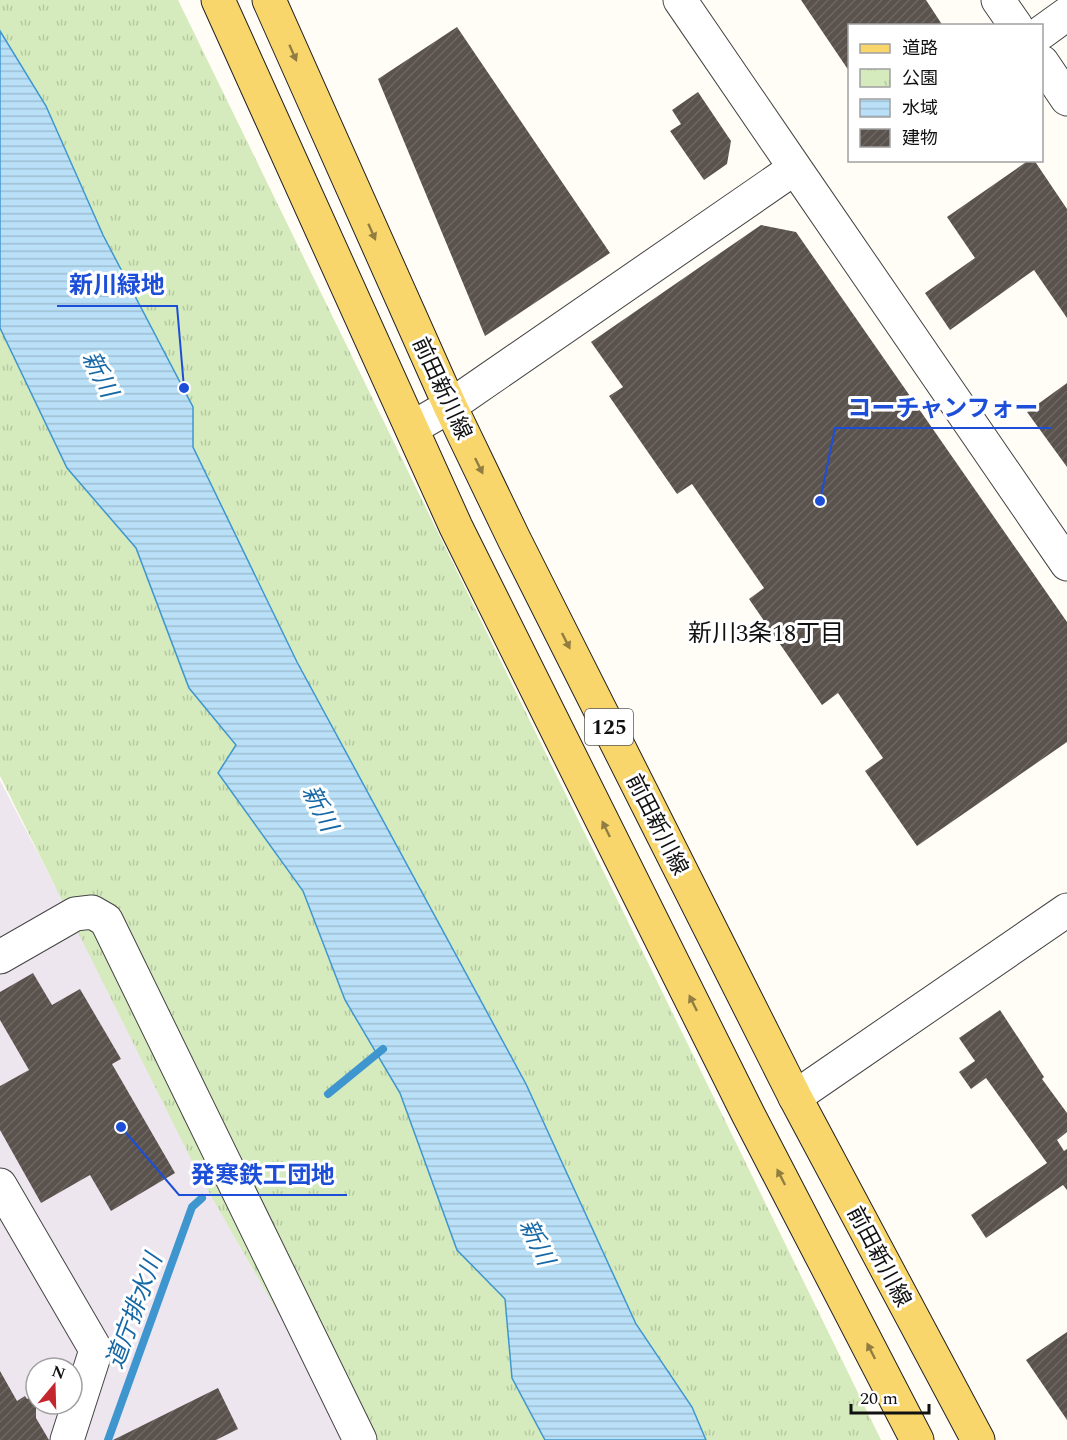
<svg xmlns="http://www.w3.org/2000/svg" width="1067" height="1440" font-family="Spectral,'Noto Sans JP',serif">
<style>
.industrial{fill:#eee6ef;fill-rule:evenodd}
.park{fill:url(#park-tufts)}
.water{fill:url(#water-rules);stroke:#3f96cf;stroke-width:1.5}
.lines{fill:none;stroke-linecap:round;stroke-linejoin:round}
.stream{stroke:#3f96cf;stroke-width:8}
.building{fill:url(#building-hatch)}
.minor-casing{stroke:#444;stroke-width:35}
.major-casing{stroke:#222;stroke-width:35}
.minor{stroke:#fff;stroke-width:33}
.major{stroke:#f9d66b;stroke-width:33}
.oneway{fill:#917d42}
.labels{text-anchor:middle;stroke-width:6;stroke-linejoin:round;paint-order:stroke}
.shield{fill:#fff;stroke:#585858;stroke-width:1.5}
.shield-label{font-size:21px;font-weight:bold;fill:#111}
.street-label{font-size:22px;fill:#111;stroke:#fff}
.water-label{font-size:24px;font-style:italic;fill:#1768a6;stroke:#fff}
.neighbourhood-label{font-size:24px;fill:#111;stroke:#fff}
.leader{fill:none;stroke:#1d4ed8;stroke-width:2}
.callout-dot{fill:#1d4ed8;stroke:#fff;stroke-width:2}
.callout-label{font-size:24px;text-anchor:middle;font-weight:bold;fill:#1d4ed8;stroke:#fff;stroke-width:6;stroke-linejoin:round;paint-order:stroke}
</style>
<defs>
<pattern id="park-tufts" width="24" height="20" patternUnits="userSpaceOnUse" patternTransform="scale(1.5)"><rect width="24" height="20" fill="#d5ebbd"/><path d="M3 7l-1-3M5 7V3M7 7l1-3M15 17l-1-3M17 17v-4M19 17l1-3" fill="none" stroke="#b6c8a1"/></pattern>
<pattern id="water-rules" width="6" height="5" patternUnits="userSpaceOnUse" patternTransform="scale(1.5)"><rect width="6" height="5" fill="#b9e0f7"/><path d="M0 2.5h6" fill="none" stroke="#9ebfd3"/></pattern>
<pattern id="building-hatch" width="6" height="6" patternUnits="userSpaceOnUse" patternTransform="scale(1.5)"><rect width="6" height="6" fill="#5a524d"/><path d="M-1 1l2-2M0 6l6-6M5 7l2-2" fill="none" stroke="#6d6662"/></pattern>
</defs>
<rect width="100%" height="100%" fill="#fffdf5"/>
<!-- industrial -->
<path class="industrial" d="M0 780 55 886 398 1440H0ZM36 1368H72V1404H36Z"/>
<!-- park -->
<path class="park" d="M0 0H178L881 1440H351L198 1173 0 776Z"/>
<!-- water -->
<path class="water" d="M0 31 46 106 103 235 193 407V447L297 662 526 1084 636 1324 692 1407 706 1440H545L512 1378 505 1299 457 1250 400 1093 345 1000 303 891 218 773 236 745 189 688 136 548 67 468 0 328Z"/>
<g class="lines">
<!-- stream -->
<path class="stream" d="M328 1094 383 1049
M108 1440 192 1207 202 1198"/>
</g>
<!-- building -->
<path class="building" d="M801 0H926L943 26H849V71Z
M457 27 610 253 485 336 378 79Z
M698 92 731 141 727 164 704 180 670 131 681 124 672 110Z
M1029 160H1034L1067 209V318L1034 270 950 330 925 293 975 258 947 217Z
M761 225 796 232 1067 622V742L917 846 865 771 883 758 838 693 822 705 749 599 764 588 692 484 677 494 609 396 623 387 591 342Z
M1067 383V467L1027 412Z
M33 973 52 1005 80 989 121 1059 112 1064 175 1173 111 1211 90 1175 41 1203 0 1130V1086L29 1070 0 1020V992Z
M1000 1010 1044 1077 1042 1079 1067 1113V1132L1057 1140 1064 1151 1067 1149V1190L1063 1185 986 1238 971 1215 1047 1163 986 1078 971 1089 959 1072 975 1061 959 1038Z
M1067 1332V1420L1026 1360Z
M0 1371 17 1401 25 1396 27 1399 36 1394V1418L49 1440H0Z
M218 1388 238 1429 216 1440H113Z"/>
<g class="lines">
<!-- minor casing -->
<g class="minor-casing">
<path id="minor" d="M998 0 1016 26
M1042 32 1067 14
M1042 62 1067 99
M795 168 1067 564
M412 428 450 406 795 168 680 0
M0 957 75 914 92 912 106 920 360 1440
M795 1097 1067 910
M0 1185 96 1350 67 1440"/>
</g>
<!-- major casing -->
<g class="major-casing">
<path id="major" d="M218 0 456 527 748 1114 917 1440
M269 0 450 406 514 539 795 1097 978 1440"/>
</g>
<!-- minor -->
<use href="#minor" class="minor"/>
<!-- major -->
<use href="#major" class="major"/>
</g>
<!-- one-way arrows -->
<defs><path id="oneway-solid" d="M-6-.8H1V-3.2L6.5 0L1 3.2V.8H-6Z" transform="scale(1.5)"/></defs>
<g class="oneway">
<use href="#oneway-solid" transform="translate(293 53) rotate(66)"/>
<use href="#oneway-solid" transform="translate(372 232) rotate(66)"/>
<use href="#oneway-solid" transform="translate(479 466) rotate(64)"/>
<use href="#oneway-solid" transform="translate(566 641) rotate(63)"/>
<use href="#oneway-solid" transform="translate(606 829) rotate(-116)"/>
<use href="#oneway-solid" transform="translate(693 1003) rotate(-116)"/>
<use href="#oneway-solid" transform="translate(781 1177) rotate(-117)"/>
<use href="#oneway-solid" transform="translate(871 1351) rotate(-117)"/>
</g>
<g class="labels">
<!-- shield labels -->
<rect class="shield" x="585" y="709" width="48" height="36" rx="4.5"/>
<g class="shield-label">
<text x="609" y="734">125</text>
</g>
<!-- street labels -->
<g class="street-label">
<text transform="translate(443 388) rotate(65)" y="8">前田新川線</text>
<text transform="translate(658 824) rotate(63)" y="8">前田新川線</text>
<text transform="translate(880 1256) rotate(62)" y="8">前田新川線</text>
</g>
<!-- water labels -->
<g class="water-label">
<text transform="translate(100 374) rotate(63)" y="8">新川</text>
<text transform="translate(320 808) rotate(63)" y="8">新川</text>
<text transform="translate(537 1242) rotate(64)" y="8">新川</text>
<text transform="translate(134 1311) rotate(-70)" y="8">道庁排水川</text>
</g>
<!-- neighbourhood labels -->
<g class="neighbourhood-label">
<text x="766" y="641">新川3条18丁目</text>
</g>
</g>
<!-- callouts -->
<path class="leader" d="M184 388L177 306H57M820 501L835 428H1051M121 1127L179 1195H347"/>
<g class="callout-dot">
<circle cx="184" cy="388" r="6"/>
<circle cx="820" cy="501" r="6"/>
<circle cx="121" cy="1127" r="6"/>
</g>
<g class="callout-label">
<text x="117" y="293">新川緑地</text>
<text x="943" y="416">コーチャンフォー</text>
<text x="263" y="1183">発寒鉄工団地</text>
</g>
<!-- legend -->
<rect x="848" y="24" width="195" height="138" fill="#ffffff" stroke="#a0a0a0" stroke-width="1.5"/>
<rect x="860" y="44" width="30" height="9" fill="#f9d66b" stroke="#a0a0a0" stroke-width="1.5"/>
<text x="902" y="54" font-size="18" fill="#111111">道路</text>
<rect x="860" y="69" width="30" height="18" fill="url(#park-tufts)" stroke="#a0a0a0" stroke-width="1.5"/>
<text x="902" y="84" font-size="18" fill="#111111">公園</text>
<rect x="860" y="99" width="30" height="18" fill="url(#water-rules)" stroke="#a0a0a0" stroke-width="1.5"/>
<text x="902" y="114" font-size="18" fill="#111111">水域</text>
<rect x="860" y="129" width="30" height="18" fill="url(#building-hatch)" stroke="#a0a0a0" stroke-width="1.5"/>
<text x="902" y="144" font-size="18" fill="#111111">建物</text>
<!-- north arrow -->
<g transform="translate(54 1386) rotate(19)"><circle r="28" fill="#ffffff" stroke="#a0a0a0" stroke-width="1.5"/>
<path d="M0-4.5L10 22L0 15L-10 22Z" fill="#c4262e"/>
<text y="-9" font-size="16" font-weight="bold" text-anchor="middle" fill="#111111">N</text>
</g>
<!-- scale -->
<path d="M851 1404v9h78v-9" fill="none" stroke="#111111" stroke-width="3"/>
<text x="860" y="1404" font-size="18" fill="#111111" stroke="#ffffff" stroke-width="4.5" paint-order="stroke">20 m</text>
</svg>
